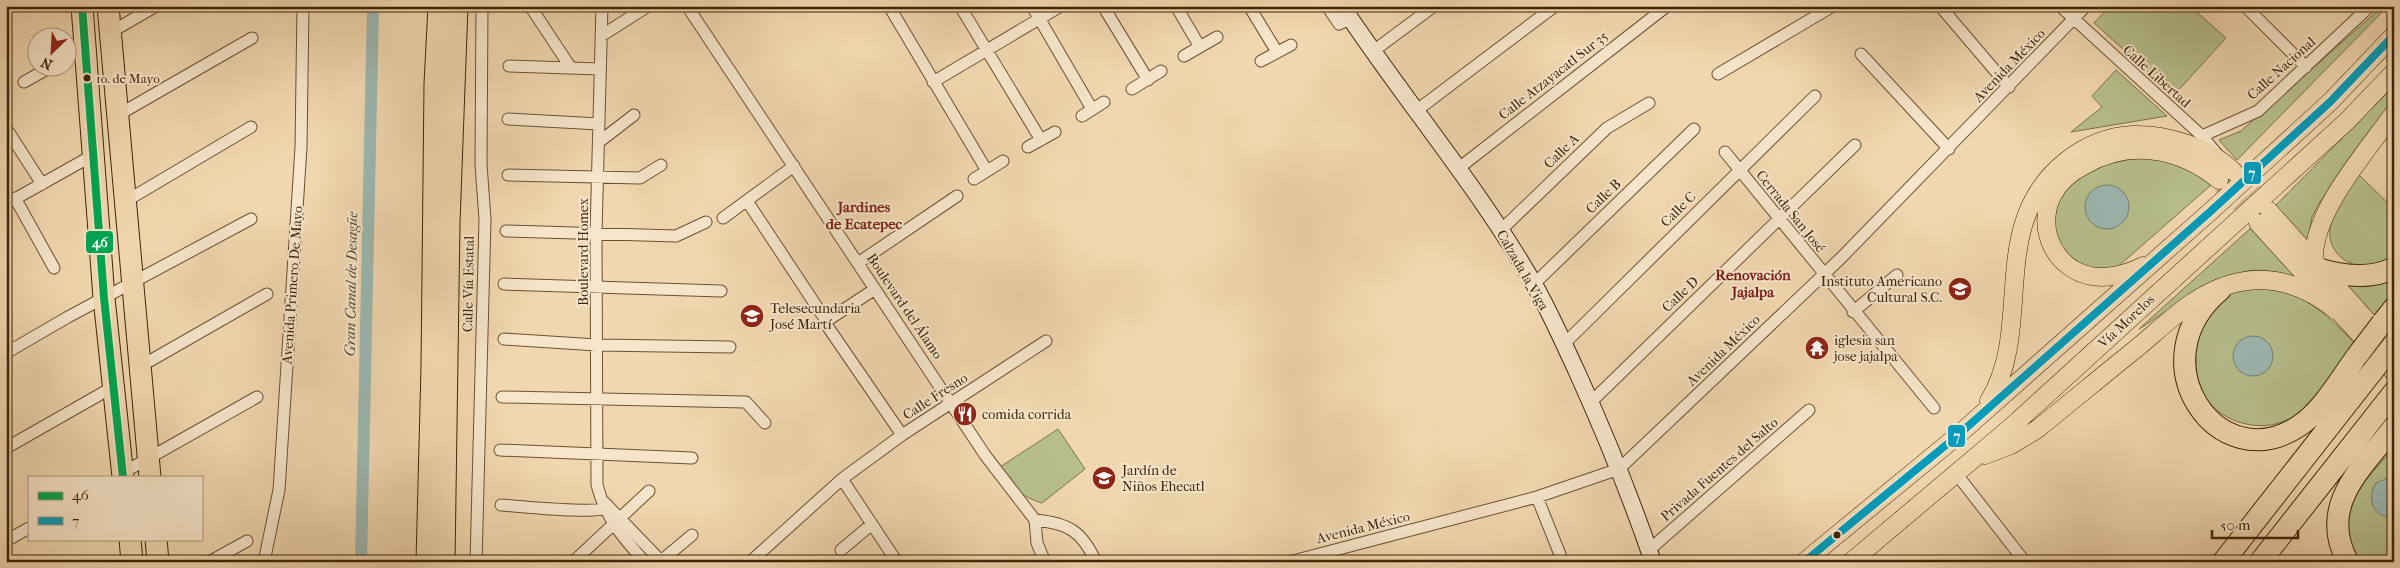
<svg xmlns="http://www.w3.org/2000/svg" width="2400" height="568" font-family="'IM FELL French Canon',serif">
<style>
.green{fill:#b7bf8d;stroke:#7a724a}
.water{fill:#9cb8b2;stroke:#767d6e}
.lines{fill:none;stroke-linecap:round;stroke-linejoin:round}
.canal{stroke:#9cb8b2;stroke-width:12}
.primary-tunnel{stroke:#cdb38e;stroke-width:18;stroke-dasharray:18 9;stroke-linecap:butt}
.street-casing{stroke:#6a5132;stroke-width:13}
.secondary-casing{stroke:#3d2408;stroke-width:18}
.primary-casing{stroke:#3d2408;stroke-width:19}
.highway-casing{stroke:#3d2408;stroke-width:23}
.street{stroke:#f6e5cb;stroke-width:11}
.secondary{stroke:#f6e5cb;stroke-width:16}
.primary{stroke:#f1d7af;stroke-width:18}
.highway{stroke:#f1d7af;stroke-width:21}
.highway-bridge-casing{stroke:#3d2408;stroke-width:23;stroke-linecap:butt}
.highway-bridge{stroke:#f1d7af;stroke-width:21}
.bus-1-casing{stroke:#f6e5cb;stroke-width:11}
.bus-2-casing{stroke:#f6e5cb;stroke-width:11}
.bus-1{stroke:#00a651;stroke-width:8}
.bus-2{stroke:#069cba;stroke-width:8}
.bus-dot{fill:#3d2408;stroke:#f6e5cb;stroke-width:2}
.labels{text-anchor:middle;stroke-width:4;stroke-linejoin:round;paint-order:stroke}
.bus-label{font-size:13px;fill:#3d2408;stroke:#f6e5cb;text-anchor:start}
.street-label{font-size:14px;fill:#3d2408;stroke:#f6e5cb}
.poi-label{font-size:14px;fill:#3d2408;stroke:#f6e5cb;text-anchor:start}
.neighbourhood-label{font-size:15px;font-weight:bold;fill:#7a1f14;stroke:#f6e5cb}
.water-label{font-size:15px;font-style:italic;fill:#554932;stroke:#f6e5cb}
.line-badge{stroke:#f6e5cb;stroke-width:2}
.badge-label{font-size:14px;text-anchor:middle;font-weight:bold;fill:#fff}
</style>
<rect width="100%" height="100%" fill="#f1d7af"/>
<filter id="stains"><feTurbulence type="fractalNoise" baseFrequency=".004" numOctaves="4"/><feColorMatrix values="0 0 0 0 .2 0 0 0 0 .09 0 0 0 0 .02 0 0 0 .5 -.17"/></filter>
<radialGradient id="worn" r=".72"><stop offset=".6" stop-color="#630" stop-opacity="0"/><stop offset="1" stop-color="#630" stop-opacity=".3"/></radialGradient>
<!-- green -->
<path class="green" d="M2110 6H2190L2226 38 2174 95 2094 23Z
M2383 6H2388L2237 160 2219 140 2241 131Z
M2116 70 2167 116 2071 132 2102 107 2092 96Z
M2394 86V99L2320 202 2312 217 2307 246 2274 207Z
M2146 157C2174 161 2188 168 2211 185L2114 270C2105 269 2092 271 2084 268 2047 254 2045 207 2071 183 2089 166 2123 160 2146 157Z
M2358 174 2394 209V255C2385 260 2375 267 2365 266 2342 266 2323 245 2332 221 2338 205 2350 189 2358 174Z
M2252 227 2301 279C2284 274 2266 268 2248 271 2208 279 2173 308 2139 329Z
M2394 281V292L2375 316 2345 285 2365 287Z
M2255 287C2305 292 2320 309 2355 343 2337 366 2315 405 2291 418 2257 437 2209 419 2197 382 2195 375 2196 366 2196 359 2195 352 2193 342 2195 336 2199 326 2223 301 2231 291Z
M1058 429 1085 469 1042 503C1017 495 1014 488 1000 467Z
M2394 448V562H2359C2330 510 2361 485 2394 448Z"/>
<!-- water -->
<path class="water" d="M2085 207a22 22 0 1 1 44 0a22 22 0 1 1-44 0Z
M2233 356a20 20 0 1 1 40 0a20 20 0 1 1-40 0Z
M2388 478H2394V517C2373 519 2366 499 2376 483Z"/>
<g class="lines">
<!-- canal -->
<path class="canal" d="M361 562 373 6"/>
<!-- primary-tunnel -->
<path class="primary-tunnel" d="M2234 172 2269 211
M2221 183 2258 222"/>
<!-- street casing -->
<g class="street-casing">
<path id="street" d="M530 6 571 68
M602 6 596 233 597 485C605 517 623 538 645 562
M687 6 985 455 1035 520
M889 6 987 171
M960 6 1041 140
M1032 6 1092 109
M1103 6 1148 80
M1176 6 1200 47
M1249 6 1277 52
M1327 6 1339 24 1350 19
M1940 6 2009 87
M2060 6 2202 136 2217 154
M2245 6 2306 67
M111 32 156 6
M601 36 648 6
M1372 52 1434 6
M1861 54 1949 149
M1184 56 1217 37
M68 57 85 47
M1261 61 1291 45
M509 66 600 69
M1718 74 1833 6
M24 82 49 68
M933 82 1061 6
M1132 89 1161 71
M1416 111 1555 6
M118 115 252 38
M1082 116 1104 102
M508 119 599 124
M6 128 42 184
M2202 136 2258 111 2370 6
M599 142 634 115
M1028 147 1055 132
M1725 152 1934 408
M1459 168 1667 6
M508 175 640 178 661 165
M974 179 1003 161
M15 198 54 268
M126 201 251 127
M747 201 823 316
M6 204 95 154
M723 218 794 166
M506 231 676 236 706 222
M1500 231 1607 128 1649 103
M858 263 957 196
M504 284 721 291
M1534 284 1694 129
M1853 312 1897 275
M831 318 875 289
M828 327 902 435
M504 339 597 345 730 347
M1564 344 1815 96
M6 353 68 317 251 219
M141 366 267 294
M502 397 746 402 765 423
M1591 402 1855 145
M6 448 113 387
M500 450 692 458
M1955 472 2025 562
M119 475 257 397
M842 479 897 562
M1537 497 1563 562
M604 502 662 562
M501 505C520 506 598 515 609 507
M1035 520C1068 523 1082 531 1096 562
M1035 520 1037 543 1045 562
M6 541 29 528
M841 550 872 524
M1649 550 1809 410
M661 561 692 535
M209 562 247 541
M264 562 279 490 301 147 303 6
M476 562 485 220 481 164 482 6
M573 562 649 491
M750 562 842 479 902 435 1046 341
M1289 562 1537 497 1619 469 1841 258 2086 6"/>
</g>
<!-- secondary casing -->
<g class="secondary-casing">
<path id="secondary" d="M1342 6C1404 100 1478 186 1534 284 1550 312 1563 342 1577 372 1605 434 1631 497 1653 562"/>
</g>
<!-- primary casing -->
<g class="primary-casing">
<path id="primary" d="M2269 211 2394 351
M2258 223 2394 372
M2314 264C2310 214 2365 154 2394 113
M2143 266C2128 274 2108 279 2091 276 2055 269 2036 229 2052 196 2059 182 2071 172 2085 165 2130 139 2180 148 2219 180
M1989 401C2035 326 1986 225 2066 161 2085 146 2108 136 2133 135 2167 134 2209 147 2234 172
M1985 455 2011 445 2036 430C2070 403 2103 375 2137 348 2155 333 2174 315 2193 302 2244 269 2292 274 2337 311
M1804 562 1957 436 2212 210 2330 102 2394 35
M1851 562 2010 428 2347 121 2394 72"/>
</g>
<!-- highway casing -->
<g class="highway-casing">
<path id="highway" d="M82 6 104 298 123 477
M108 6 150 477
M2319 269C2343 276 2370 280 2394 268
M2220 290C2136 361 2218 480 2299 426 2323 410 2340 379 2357 356
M2382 323 2394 308
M130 539 132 562
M156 539 158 562
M427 562 432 367 435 84 439 6
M444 562 449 222 457 6
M2223 562 2372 372
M2260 562 2394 392
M2348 562C2317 506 2362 468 2394 427"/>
</g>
<!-- street -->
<use href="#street" class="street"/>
<!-- secondary -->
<use href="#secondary" class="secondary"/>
<!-- primary -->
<use href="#primary" class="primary"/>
<!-- highway -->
<use href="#highway" class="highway"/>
<!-- highway-bridge casing -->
<g class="highway-bridge-casing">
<path id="highway-bridge" d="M2357 356 2382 323
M2372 372 2394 344"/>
</g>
<!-- highway-bridge -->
<use href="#highway-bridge" class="highway-bridge"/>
<!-- bus-1 casing -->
<g class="bus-1-casing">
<path id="bus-1" d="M82 6 104 298 123 477"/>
</g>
<!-- bus-2 casing -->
<g class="bus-2-casing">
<path id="bus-2" d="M1804 562 1957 436 2212 210 2330 102 2394 35"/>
</g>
<!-- bus-1 -->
<use href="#bus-1" class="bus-1"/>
<!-- bus-2 -->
<use href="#bus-2" class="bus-2"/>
</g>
<!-- icons -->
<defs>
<g id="school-disc" transform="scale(1.25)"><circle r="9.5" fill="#8f2418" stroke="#f6e5cb"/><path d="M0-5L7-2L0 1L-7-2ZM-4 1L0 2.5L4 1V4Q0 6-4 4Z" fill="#fff"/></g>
<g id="temple-disc" transform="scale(1.25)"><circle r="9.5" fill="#8f2418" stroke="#f6e5cb"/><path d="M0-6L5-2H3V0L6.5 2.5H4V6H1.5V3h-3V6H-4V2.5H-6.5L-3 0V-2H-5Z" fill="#fff"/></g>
<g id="restaurant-disc" transform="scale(1.25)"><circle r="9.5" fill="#8f2418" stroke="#f6e5cb"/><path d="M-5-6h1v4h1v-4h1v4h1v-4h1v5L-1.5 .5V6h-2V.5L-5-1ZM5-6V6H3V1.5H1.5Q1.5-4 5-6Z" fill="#fff"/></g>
</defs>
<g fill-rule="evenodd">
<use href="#school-disc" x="1960" y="289"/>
<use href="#school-disc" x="752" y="316"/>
<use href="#temple-disc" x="1817" y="348"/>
<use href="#restaurant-disc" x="965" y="414"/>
<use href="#school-disc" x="1104" y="478"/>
</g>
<!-- markers -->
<g class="bus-dot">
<circle cx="87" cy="78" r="4.5"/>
<circle cx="1837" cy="535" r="4.5"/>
</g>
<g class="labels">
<!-- bus labels -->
<g class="bus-label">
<text x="96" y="83">1o. de Mayo</text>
</g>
<!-- street labels -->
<g class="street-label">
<text transform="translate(2009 65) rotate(-46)" y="5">Avenida México</text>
<text transform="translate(2281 68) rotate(-42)" y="5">Calle Nacional</text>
<text transform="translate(1553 75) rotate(-38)" y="5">Calle Atzayacatl Sur 35</text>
<text transform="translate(2157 76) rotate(42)" y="5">Calle Libertad</text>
<text transform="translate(1561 151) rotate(-44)" y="5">Calle A</text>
<text transform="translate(1603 196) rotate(-44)" y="5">Calle B</text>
<text transform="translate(1678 209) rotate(-45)" y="5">Calle C</text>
<text transform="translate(1791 211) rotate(51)" y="5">Cerrada San José</text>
<text transform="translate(583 252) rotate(-90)" y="5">Boulevard Homex</text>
<text transform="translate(1523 270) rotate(60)" y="5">Calzada la Viga</text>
<text transform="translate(468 284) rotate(-89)" y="5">Calle Vía Estatal</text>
<text transform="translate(292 285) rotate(-86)" y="5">Avenida Primero De Mayo</text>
<text transform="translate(1680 294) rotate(-44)" y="5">Calle D</text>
<text transform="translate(905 306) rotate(56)" y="5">Boulevard del Álamo</text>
<text transform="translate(2126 321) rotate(-43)" y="5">Vía Morelos</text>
<text transform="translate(1723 350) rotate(-44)" y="5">Avenida México</text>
<text transform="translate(935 396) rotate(-33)" y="5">Calle Fresno</text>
<text transform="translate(1719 469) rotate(-41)" y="5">Privada Fuentes del Salto</text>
<text transform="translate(1363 527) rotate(-14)" y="5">Avenida México</text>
</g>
<!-- poi labels -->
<g class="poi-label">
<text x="1942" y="286" text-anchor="end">Instituto Americano<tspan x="1942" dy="16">Cultural S.C.</tspan></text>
<text x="770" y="313">Telesecundaria<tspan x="770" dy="16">José Martí</tspan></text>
<text x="1834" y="345">iglesia san<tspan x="1834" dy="16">jose jajalpa</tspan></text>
<text x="982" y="419">comida corrida</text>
<text x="1122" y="475">Jardín de<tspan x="1122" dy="16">Niños Ehecatl</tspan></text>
</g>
<!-- neighbourhood labels -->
<g class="neighbourhood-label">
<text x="864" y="212">Jardines<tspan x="864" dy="17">de Ecatepec</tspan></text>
<text x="1753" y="280">Renovación<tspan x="1753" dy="17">Jajalpa</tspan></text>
</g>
<!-- water labels -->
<g class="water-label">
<text transform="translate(351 284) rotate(-89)" y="5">Gran Canal de Desagüe</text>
</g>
</g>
<g class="line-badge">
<rect x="2243" y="161" width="19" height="24" rx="5" fill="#069cba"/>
<rect x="85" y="230" width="29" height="24" rx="5" fill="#00a651"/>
<rect x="1947" y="424" width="19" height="24" rx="5" fill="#069cba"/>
</g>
<g class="badge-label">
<text x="2252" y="178">7</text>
<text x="100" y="247">46</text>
<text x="1957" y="441">7</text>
</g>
<!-- margin -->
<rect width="2400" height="568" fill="none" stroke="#f1d7af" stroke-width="25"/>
<rect x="8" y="8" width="2385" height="553" fill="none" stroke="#3d2408" stroke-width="2.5"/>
<rect x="12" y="12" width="2375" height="543" fill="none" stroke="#3d2408"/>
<!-- legend -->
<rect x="28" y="476" width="175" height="65" fill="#f6e5cb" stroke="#ac987d"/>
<rect x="38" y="492" width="25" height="8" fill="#00a651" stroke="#ac987d"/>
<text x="72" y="500" font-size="15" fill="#3d2408">46</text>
<rect x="38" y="517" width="25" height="8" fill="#069cba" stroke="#ac987d"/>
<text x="72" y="526" font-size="15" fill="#3d2408">7</text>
<!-- north arrow -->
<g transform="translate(52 52) rotate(205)"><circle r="24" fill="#f6e5cb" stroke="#ac987d"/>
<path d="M0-4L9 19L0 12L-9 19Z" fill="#8f2418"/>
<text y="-8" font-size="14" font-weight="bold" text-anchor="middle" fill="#3d2408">N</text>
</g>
<!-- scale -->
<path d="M2212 530v8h86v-8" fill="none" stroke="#3d2408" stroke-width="2.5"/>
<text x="2220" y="530" font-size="15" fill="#3d2408" stroke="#f6e5cb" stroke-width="4" paint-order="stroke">50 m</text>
<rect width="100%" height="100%" filter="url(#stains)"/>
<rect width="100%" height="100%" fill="url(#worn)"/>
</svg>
